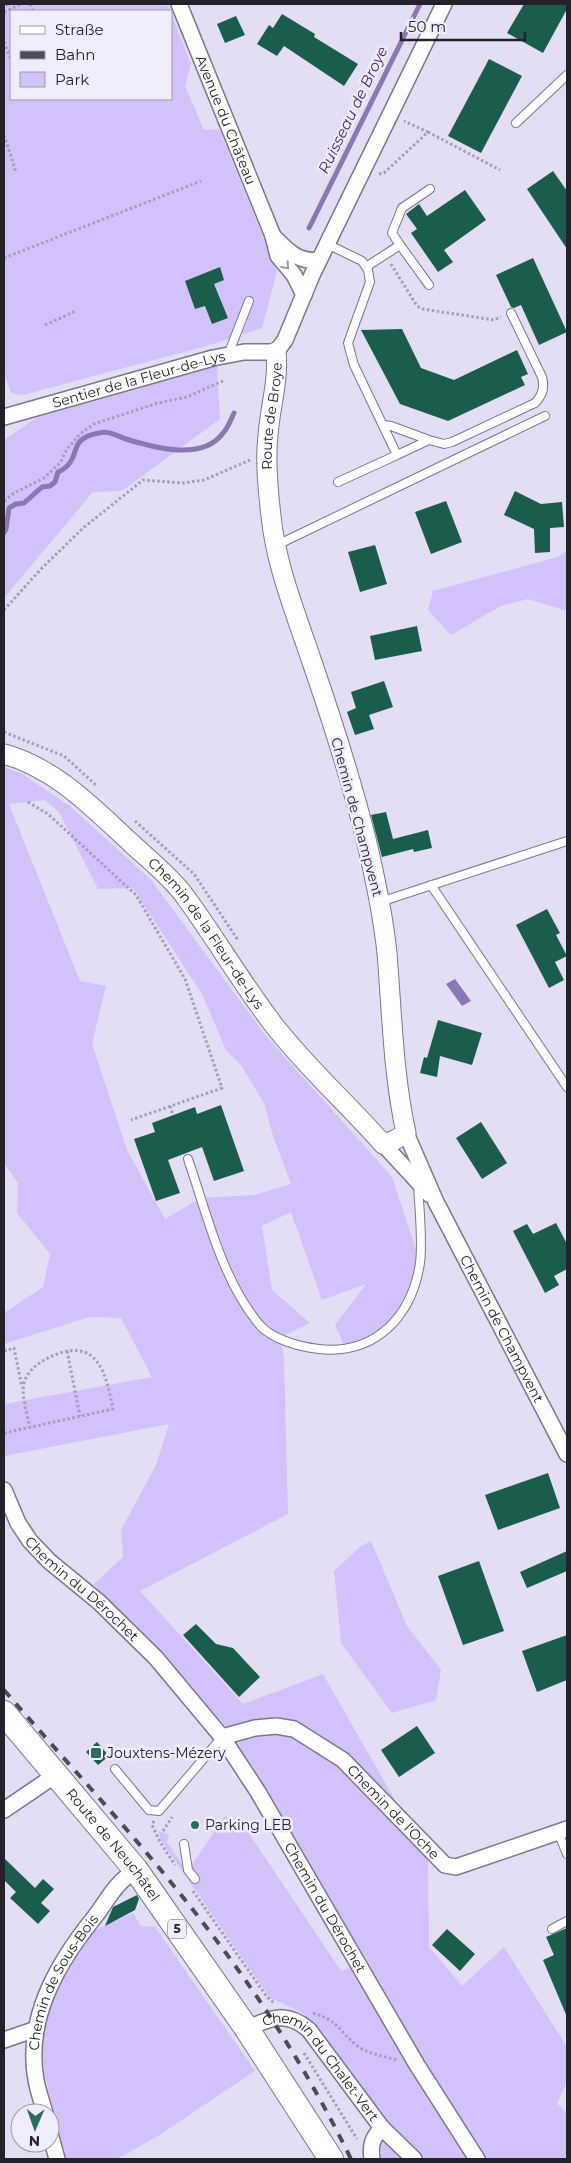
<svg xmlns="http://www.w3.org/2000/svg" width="571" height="2163" font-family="Montserrat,sans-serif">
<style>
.green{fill:#d3c1fb;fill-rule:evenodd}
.water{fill:#8b77b2}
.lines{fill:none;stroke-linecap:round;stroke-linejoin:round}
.stream{stroke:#8b77b2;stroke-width:5}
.building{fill:#1a5d4c}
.service-casing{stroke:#7c758c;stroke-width:10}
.minor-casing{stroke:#7c758c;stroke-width:18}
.tertiary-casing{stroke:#7c758c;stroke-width:21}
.primary-casing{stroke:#7c758c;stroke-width:26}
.path{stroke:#a59fb3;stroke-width:3;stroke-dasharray:2.5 2.5;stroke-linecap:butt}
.service{stroke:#fff;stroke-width:8}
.minor{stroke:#fff;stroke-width:15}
.tertiary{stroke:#fff;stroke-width:19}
.primary{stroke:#fff;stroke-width:24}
.rail{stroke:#4e4b58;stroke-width:4;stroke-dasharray:9 9;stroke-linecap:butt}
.oneway{stroke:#9c9ba0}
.poi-dot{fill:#2c6c5b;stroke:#f0ecfb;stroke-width:2}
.labels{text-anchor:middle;stroke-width:5;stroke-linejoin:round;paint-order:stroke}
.shield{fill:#f0ecfb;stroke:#615e69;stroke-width:1}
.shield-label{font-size:12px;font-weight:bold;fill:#24212b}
.street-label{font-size:14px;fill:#24212b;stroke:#f0ecfb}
.poi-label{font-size:14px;fill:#24212b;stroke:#f0ecfb;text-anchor:start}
.water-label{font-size:15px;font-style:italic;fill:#452770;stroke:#f0ecfb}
</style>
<rect width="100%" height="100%" fill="#e4ddf6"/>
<!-- green -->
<path class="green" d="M4 4H168L171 11H11V99H171V12L191 64 185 86 204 130 219 129 277 271 262 328 210 345 23 395 11 393 4 372Z
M217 366 220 419 122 491 93 492 4 598V440L36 418Z
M567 551V611L528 599 501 606 451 635 428 610 433 591 558 557Z
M4 767 24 775 71 807 151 880 266 1036 392 1177 420 1261 414 1292 396 1321 374 1340 346 1349 335 1325 366 1284 322 1300 291 1212 262 1226 272 1290 310 1323 279 1338 284 1356 288 1514 140 1591 243 1704 323 1674 428 1858 429 1947 462 1986 504 1947 567 2047V2082L557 2103 567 2114V2159H381L383 2126 323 2033 301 2012 270 1998 160 1839 159 1831 169 1835 167 1842 187 1872 225 1816 248 1832 341 1971 349 1968 358 1974 419 2083 432 2076 377 1978 227 1727 94 1584 123 1557 121 1530 156 1465 169 1424 4 1456V1404L152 1377 121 1318 89 1317 4 1344V1313L43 1287 50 1254 17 1213 18 1183 4 1163ZM45 800 59 812 98 889 133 888 202 994 226 1050 241 1065 264 1103 273 1136 291 1184 254 1195 201 1198 165 1219 127 1150 92 1044 106 986 80 981 9 804Z
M371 1541 407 1626 441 1670 436 1700 392 1713 341 1643 334 1571 361 1546Z
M133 1913 141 1926 155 1927 255 2071 158 2136 117 2159H64L39 2048 52 1995 91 1932Z"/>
<!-- water -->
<path class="water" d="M455 979 471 1001 462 1006 446 984Z"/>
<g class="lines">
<!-- stream -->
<path class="stream" d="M309 228 420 4
M4 533 6 529 9 508 16 504 24 503 42 487 50 486 55 482 58 472C85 459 64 439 99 433 110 430 118 437 129 440 156 448 203 461 223 433 228 428 231 419 234 413"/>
</g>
<!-- building -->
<path class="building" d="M524 4H567V9L543 53 507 33Z
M282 14 315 34 314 37 358 64 344 86 284 46 277 56 257 44 269 25 273 28Z
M236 16 245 35 225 43 217 24Z
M489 59 522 76 481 153 448 136Z
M553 171 567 191V249L527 189Z
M465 190 486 220 444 250 453 262 438 272 411 233 417 229 406 214 419 204 427 216Z
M533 258 567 332 539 345 521 305 514 308 511 307 496 275Z
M220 267 224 280 214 284 228 318 212 324 205 306 195 309 185 281Z
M402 329 421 368 454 380 517 350 528 374 521 377 525 385 448 421 400 404 361 330Z
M515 491 541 504 562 502 564 527 550 528V552L535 553 534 529 504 515Z
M446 501 462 542 431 554 415 512Z
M375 545 387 584 360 592 348 552Z
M417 626 422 651 375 660 370 636Z
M384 681 393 707 369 715 374 729 355 735 347 712 356 708 351 692Z
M386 812 393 839 428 830 432 848 414 852 413 849 382 857 371 815Z
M547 909 560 933 556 935 567 956 555 962 564 980 549 988 516 925Z
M438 1020 482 1033 472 1065 440 1056 437 1077 420 1073 424 1057 427 1058Z
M221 1105 244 1171 214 1181 202 1147 168 1160 180 1193 156 1201 134 1139 155 1132 152 1123 195 1107 197 1114Z
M481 1122 507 1163 482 1179 456 1138Z
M556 1223 567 1244V1269L554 1276 559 1285 545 1293 513 1231 527 1224 533 1234Z
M548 1473 560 1508 498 1530 485 1495Z
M567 1551V1571L527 1588 520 1572Z
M479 1561 504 1631 463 1645 438 1576Z
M196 1624 216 1644 233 1648 260 1677 239 1697 183 1635Z
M567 1635V1680L537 1692 522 1651Z
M417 1726 435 1753 399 1777 381 1750Z
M97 1742 109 1756 98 1765 86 1752Z
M4 1858 35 1888 43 1879 54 1889 41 1903 50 1911 38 1924 10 1898 16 1892 4 1880Z
M137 1895 139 1899 135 1910 105 1926 113 1907Z
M567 1928V2017L543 1960 554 1955 546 1937Z
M447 1929 475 1954 460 1971 432 1945Z"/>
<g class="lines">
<!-- service casing -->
<g class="service-casing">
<path id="service" d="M516 123 567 75
M327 244 362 261 368 270 370 282 348 343 354 365 397 455 429 440 391 426 384 425
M400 245 392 233 402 208 430 189
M366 267 400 245 429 285
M228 355 249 301
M429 440 444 444 452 442 535 403C543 395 545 387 542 377L511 313
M338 482 397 455
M277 545 545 416
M431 885 567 1087
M380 902 567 841
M188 1159C207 1214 221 1277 258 1323 270 1339 300 1347 319 1349 376 1355 412 1316 420 1263 423 1240 419 1207 418 1183
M115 1769 149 1810 159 1811 222 1737
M558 1832 567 1854
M184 1844 188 1870 195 1879
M552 1929 567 1921"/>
</g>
<!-- minor casing -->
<g class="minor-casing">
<g id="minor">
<path id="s1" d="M179 4 273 236 278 256 294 275 304 295"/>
<path d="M273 236C287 250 298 263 319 260"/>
<path id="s2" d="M4 417 213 358 244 352H276L285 340 312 275 444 4"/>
<path id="s3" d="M406 1133 436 1202 567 1454"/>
<path d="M383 1144 430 1195"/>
<path id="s4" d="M4 1490 18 1523 30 1541 49 1561 99 1602 156 1658 222 1737 258 1792 417 2065 477 2159"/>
<path id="s5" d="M222 1737 255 1728 276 1726 294 1729 343 1760 445 1865 456 1867 567 1829"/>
<path d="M4 1810 57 1774"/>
<path id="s6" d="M247 2029C271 2017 287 2011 309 2030L382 2128C372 2138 370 2146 372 2159"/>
<path d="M4 2040 36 2029"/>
<path id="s7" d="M45 2113C42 2102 38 2091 36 2080 25 2019 57 1964 93 1919 102 1908 109 1895 118 1885 123 1879 130 1874 136 1870"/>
<path d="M382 2128 414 2159"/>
<path d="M50 2133 57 2159"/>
</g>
</g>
<!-- tertiary casing -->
<g class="tertiary-casing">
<g id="tertiary">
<path id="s8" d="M4 754C55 768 92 807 130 842 148 859 169 875 184 895 215 937 241 982 273 1024 306 1067 347 1103 383 1144L395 1140 406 1133C393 1073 392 1014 387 953 383 915 375 877 366 839 351 779 332 720 312 662 296 614 276 566 271 516 268 490 265 461 268 435 270 407 279 380 276 352"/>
</g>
</g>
<!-- primary casing -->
<g class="primary-casing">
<g id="primary">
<path id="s9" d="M4 1713 136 1870 247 2029 331 2159"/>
</g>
</g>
<!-- path -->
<path class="path" d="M7 4 11 12
M30 4 33 11
M4 12 21 4
M4 42 11 60
M428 132 500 170
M4 135 16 172
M379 174 384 173 428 132 404 121
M4 258 201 181
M391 264 417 306 423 309 494 320 501 317
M45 325 76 311
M4 501 14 493 44 478 60 463 67 449 80 434 94 424 158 403 187 397 225 380
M4 610 41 569 82 529 143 480 183 483 204 480 250 460
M4 732 64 756 97 786
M28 802 48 814 136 895 185 979 222 1088 131 1120
M135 821 194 874 238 940
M170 1106 173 1115
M4 1351 14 1348 22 1387
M67 1351 80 1416
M4 1433 113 1409C106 1374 98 1336 52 1356 42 1361 31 1367 26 1378 19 1391 27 1413 30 1427
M154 1821 152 1825 160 1842 175 1865
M163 1831 172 1817
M193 1891 267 1997 274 2003
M313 2013C339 2021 338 2030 356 2045 368 2054 383 2056 397 2060
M304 2053 357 2139"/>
<!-- service -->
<use href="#service" class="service"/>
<!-- minor -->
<use href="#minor" class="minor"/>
<!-- tertiary -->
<use href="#tertiary" class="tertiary"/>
<!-- primary -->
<use href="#primary" class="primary"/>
<!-- rail -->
<path class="rail" d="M4 1690C73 1770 146 1847 210 1932 264 2002 312 2079 351 2159"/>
</g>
<!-- one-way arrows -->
<defs><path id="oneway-chevron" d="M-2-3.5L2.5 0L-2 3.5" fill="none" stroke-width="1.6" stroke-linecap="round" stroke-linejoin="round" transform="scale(1.25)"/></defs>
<use class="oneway" href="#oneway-chevron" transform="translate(286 266) rotate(48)"/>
<!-- markers -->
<g class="poi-dot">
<rect x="90" y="1747" width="12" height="12" rx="2.5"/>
<circle cx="195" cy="1825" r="5"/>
</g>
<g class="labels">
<!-- shield labels -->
<rect class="shield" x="168" y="1919.5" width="18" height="19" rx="4"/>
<g class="shield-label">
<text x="177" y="1933">5</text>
</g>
<!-- street labels -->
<g class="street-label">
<text dy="5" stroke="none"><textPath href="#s1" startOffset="125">Avenue du Château</textPath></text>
<text dy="5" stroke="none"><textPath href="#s2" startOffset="140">Sentier de la Fleur-de-Lys</textPath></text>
<text dy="5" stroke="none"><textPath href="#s8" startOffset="1311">Route de Broye</textPath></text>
<text transform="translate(357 817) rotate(75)" y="5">Chemin de Champvent</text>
<text dy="5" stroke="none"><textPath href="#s8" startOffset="275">Chemin de la Fleur-de-Lys</textPath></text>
<text dy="5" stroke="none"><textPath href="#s3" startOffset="218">Chemin de Champvent</textPath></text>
<text dy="5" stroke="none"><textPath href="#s4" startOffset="128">Chemin du Dérochet</textPath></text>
<text dy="5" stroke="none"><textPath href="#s5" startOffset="204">Chemin de l'Oche</textPath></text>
<text dy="5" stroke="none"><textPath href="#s9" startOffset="171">Route de Neuchâtel</textPath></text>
<text dy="5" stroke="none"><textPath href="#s4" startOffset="532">Chemin du Dérochet</textPath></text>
<text dy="5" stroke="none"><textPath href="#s7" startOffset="139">Chemin de Sous-Bois</textPath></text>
<text dy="5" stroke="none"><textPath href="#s6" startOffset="98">Chemin du Chalet-Vert</textPath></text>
</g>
<!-- poi labels -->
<g class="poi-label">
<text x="107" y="1758">Jouxtens-Mézery</text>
<text x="205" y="1830">Parking LEB</text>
</g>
<!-- water labels -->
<g class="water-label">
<text transform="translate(353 110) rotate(-64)" y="5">Ruisseau de Broye</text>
</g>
</g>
<!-- border -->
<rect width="571" height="2163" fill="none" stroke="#24212b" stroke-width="10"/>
<!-- legend -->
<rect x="10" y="10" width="162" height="90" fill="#f0ecfb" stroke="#9e9ba8"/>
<rect x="20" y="26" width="25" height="8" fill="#ffffff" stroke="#9e9ba8"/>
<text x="55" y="35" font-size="15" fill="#24212b">Straße</text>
<rect x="20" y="51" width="25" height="8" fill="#4e4b58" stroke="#9e9ba8"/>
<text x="55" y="60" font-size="15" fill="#24212b">Bahn</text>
<rect x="20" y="72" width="25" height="15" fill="#d3c1fb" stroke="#9e9ba8"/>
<text x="55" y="85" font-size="15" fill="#24212b">Park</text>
<!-- north arrow -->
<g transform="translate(35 2128) rotate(182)"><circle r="24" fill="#f0ecfb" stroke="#9e9ba8"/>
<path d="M0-4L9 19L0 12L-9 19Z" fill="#2c6c5b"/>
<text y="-8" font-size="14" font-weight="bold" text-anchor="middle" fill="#24212b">N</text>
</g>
<!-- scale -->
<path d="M401 32v8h124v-8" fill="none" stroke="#24212b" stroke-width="2.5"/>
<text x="408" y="32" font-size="15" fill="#24212b" stroke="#f0ecfb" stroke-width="4" paint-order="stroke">50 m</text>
</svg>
